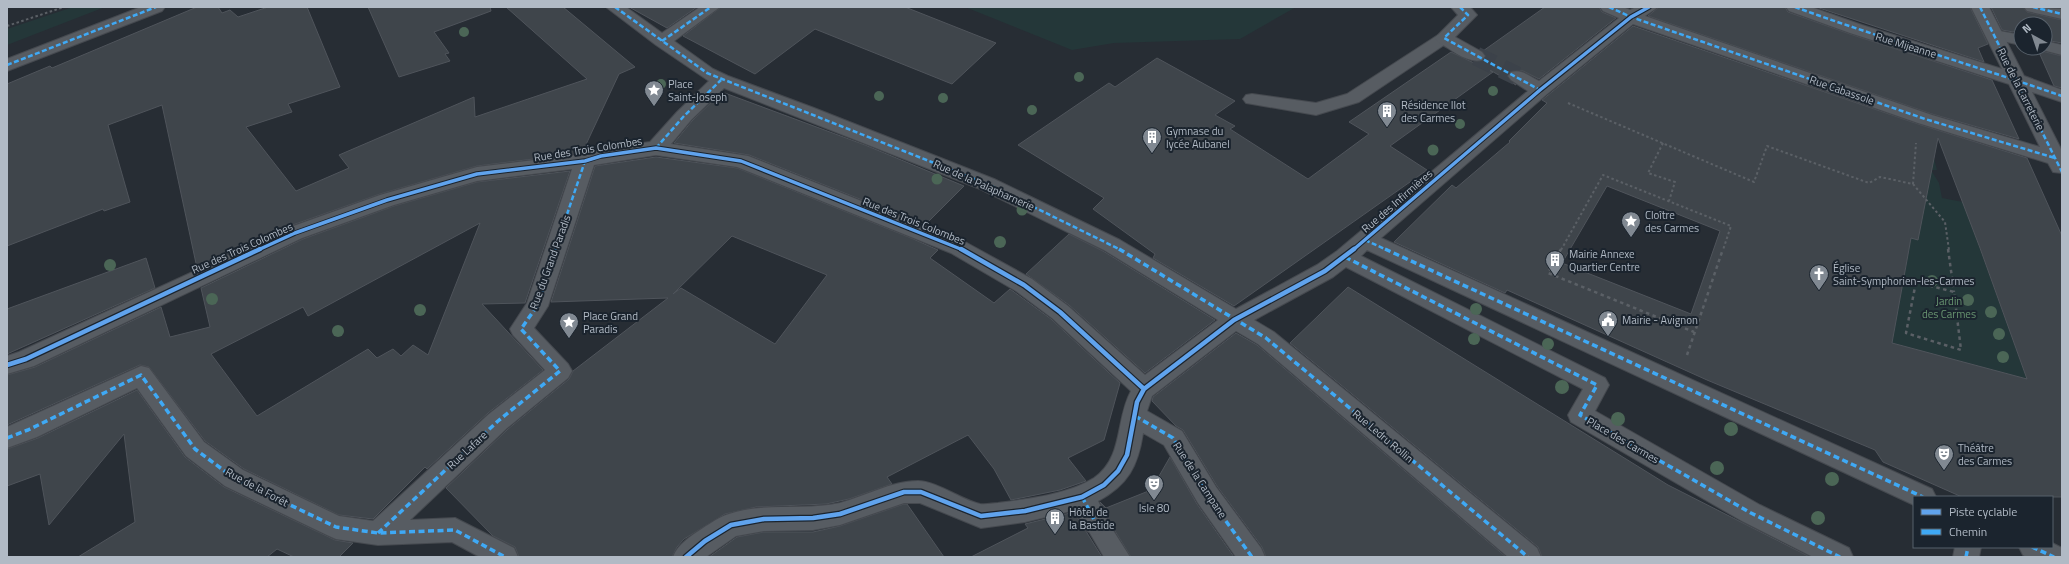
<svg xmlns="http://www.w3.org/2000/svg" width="2069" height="564" font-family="'Titillium Web',sans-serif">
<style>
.green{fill:#243739}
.building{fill:#3f454b;stroke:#4f545b;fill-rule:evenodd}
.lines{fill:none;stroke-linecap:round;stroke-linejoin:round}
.street-tunnel{stroke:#3c424a;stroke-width:19;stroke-dasharray:19 10;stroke-linecap:butt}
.lane-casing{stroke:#45494f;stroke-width:2}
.street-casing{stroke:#45494f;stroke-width:2}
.path-far1{stroke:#5b6066;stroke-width:2;stroke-dasharray:2.5 2.5;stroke-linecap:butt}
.path{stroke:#5b6066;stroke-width:2.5;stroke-dasharray:3.5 3.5;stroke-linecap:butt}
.lane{fill:#575c62;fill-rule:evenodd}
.street{fill:#575c62;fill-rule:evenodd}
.quiet-far1{stroke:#3fa9f5;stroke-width:2.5;stroke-dasharray:5 2.5;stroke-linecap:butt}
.quiet{stroke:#3fa9f5;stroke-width:3.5;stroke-dasharray:6 3.5;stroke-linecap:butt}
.cycleway-far1-casing{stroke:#1b242e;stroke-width:5.5}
.cycleway-casing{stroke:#1b242e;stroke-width:7}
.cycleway-far1{stroke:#60a3ed;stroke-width:3.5}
.cycleway{stroke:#60a3ed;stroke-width:4.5}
.tree{fill:#4b6656}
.labels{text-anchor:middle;stroke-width:4;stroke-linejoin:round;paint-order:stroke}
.street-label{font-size:11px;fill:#b1bac5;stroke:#1b242e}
.poi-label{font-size:11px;fill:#b1bac5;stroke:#1b242e;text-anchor:start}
.park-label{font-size:11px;fill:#699571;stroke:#1b242e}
</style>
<rect width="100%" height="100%" fill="#272d34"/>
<!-- green -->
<path class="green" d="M73 7H105L7 45V29Z
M965 7H1296L1240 39 1114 43 1072 50Z
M1930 143 1937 170H1931L1939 183 1942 198 1963 202 2027 379 1892 343 1911 238 1918 239 1922 217 1910 206Z"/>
<!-- building -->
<path class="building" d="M197 7H218L222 13 230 10 238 17 268 7H307L340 87 288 104 292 112 246 127 296 191 349 168 339 155 474 97 475 117 587 79 506 7H563L635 67 619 74 582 153 477 166 380 194 287 227 197 268 162 105 108 125 130 202 104 211 103 209 7 246V84L50 66 52 68Z
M368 7H490L491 11 434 32 449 53 445 54 450 61 399 77Z
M629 7H697L667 28Z
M721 7H905L996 43 952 84 815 29 755 74 683 36Z
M1545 7H1599L1602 12 1616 18 1539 79 1523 71H1511L1507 77 1516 85 1476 62 1482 61 1486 57 1483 51Z
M1659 7H1785L1788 12 1850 34 1992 80 2019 139 1932 114 1648 16Z
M1816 7H1970L1988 44 1978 48 1984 62Z
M1991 7H2023L2027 12 2062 20V43L2045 40V24H2021V29L2013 32 2002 30Z
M1633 26 1918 124 2027 158 2062 236V497H1962L1883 462 1875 450 1707 380 1507 290 1505 293 1394 242 1452 185 1456 188 1510 142 1509 141 1547 103 1542 100ZM1938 138 1980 248 2027 379 1892 343 1911 238 1918 240ZM1607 186 1720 231 1691 314 1562 263Z
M2038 50 2062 56V88L2054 86Z
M1451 52 1493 72 1390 146 1427 170 1234 306 1153 258 1155 254 1093 209 1104 198 1018 145 1109 83 1115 87 1157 58 1235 101 1215 115 1235 126 1230 129 1308 179 1369 134 1349 122Z
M722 92 865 145 964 186 925 225 749 155 674 143 692 121Z
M656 157 737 168 911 238 938 250 930 258 994 303 1010 289 1051 319 1120 383 1104 440 1068 458 1086 481 1060 490 1011 500 994 469 968 435 887 477 892 484 849 499 826 504 756 507 725 514 684 539 677 547 672 557H519L515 547 493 536 446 488 508 429 569 379 573 371 668 298 551 302 595 166ZM732 236 827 275 775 344 681 288 673 294Z
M570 171 525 303 482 304 543 370 488 413 427 469 425 467 373 519 339 515 244 469 205 441 149 367 140 365 7 425V375L35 367 161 307 170 337 210 327 201 288 303 239 394 206 477 182ZM480 223 428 355 413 345 401 356 393 349 377 358 368 349 257 416 211 354 303 307 308 316Z
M1069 234 1103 251 1215 320 1145 373 1069 305 1026 274Z
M146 258 155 288 7 354V309Z
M1348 287 1668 485 1810 557H1542L1538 547 1290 343Z
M1236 333 1257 345 1506 557H1266L1262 547 1217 486 1183 430 1176 426 1152 401 1153 397Z
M137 390 185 457 224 487 335 540 353 543 339 557H294L277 549 267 557H78L135 522 124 434 49 525 40 474 7 486V449L38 438Z
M1170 457 1197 504 1234 557H1131L1110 523 1100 502 1106 508 1151 490Z
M904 504H907L944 557H709L737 537 764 532H813L840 526Z
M1074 512 1102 557H971L1028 528 1025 524Z"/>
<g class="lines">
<!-- street-tunnel -->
<path class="street-tunnel" d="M1476 56 1517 76"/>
<!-- lane casing -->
<g class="lane-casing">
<path id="lane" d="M1994 30 2021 35V45L1988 38 1986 35 1988 32Z
M1444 33 1450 35 1452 38 1450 41 1359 102 1316 115 1252 104 1246 103 1243 99 1246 95 1252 94 1316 103 1347 94 1438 35Z
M2045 41 2062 45V55L2039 49 2038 48H2045Z
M1096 512 1104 516 1130 557H1104L1084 523 1088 516Z"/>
</g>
<!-- street casing -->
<g class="street-casing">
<path id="street" d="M141 7H165L162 11 7 71V59Z
M606 7H626L662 33 700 7H720L674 41 713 69 728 76 814 108 994 179 1120 240 1236 309 1317 265 1337 251 1528 91 1511 80 1508 76 1511 72C1522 69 1529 76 1539 81L1619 18 1603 11 1600 7H1623L1630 10 1636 7H1658L1645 16 1932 115 2040 147 2009 84 1850 33 1789 11 1786 7H1811L1862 25 2002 69 1971 7H1989L2024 76 2062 90V102L2032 92 2062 151V173L2053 172 2048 163 1918 123 1633 24 1547 94 1381 238 1932 489 1936 497H1914V505L1367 250 1361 256 1605 378 1609 385 1595 411 1760 505 1849 548 1853 557H1813L1742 521 1571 422 1568 415 1583 389 1346 267 1333 277 1254 320 1274 332 1537 548 1541 557H1508L1258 344 1236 331 1152 396 1147 411 1182 431 1216 487 1261 548 1265 557H1236L1198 503 1164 445 1143 433C1138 466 1128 485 1098 501L1109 523 1105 531 1096 535 1087 531 1075 510 1025 522 981 528 920 503H904L840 525 813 530 764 531 736 536 706 557H673C678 544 691 536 703 528 711 523 719 517 729 514 765 502 804 511 840 503 866 496 891 481 918 481 936 481 962 500 980 504 986 505 993 503 998 503 1028 499 1069 494 1094 478 1124 457 1115 420 1131 391L1052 318 1016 291 951 253 737 167 656 155 594 165 548 306 534 328 568 364 572 371 568 378 507 428 410 520 455 518 514 548 518 557H480L452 542 378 545 336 539 327 535 225 486 186 456 137 388 37 437 7 448V427L141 366 149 368 204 442 243 470 339 516 373 521 489 414 545 370 513 335 510 329 527 303 572 169 477 181 394 205 302 238 34 366 7 374V356L19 352 288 228 380 195 477 167 584 154 601 149 650 142 677 112 709 81 656 45ZM724 88 980 189 1104 250 1218 320 1145 375 1068 306 1032 279 967 243 748 156 671 144 691 120Z
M1451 7H1470L1477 15 1455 37 1482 52 1485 56 1482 60C1467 64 1451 49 1438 42L1435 38 1458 15Z
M2024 7 2062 9V19L2027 11Z
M2052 543 2062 548V557H2026L2023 555 2019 547H2052Z
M1955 547H1981L1979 557H1953Z"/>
</g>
<!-- path-far1 -->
<path class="path-far1" d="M7 26 64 7
M1568 103 1754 182 1767 146 1869 183 1880 177 1913 184 1916 143
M1663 143 1648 173 1675 182 1669 201
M1913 184 1945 222 1949 250
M1561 250 1603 175 1731 226 1723 250"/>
<!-- path -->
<path class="path" d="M1561 249 1548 273 1694 332
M1948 249 1954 292
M1916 282 1954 292 1961 350 1906 333Z
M1687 355 1723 249"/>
<!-- lane -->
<use href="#lane" class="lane"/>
<!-- street -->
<use href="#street" class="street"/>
<!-- quiet-far1 -->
<path class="quiet-far1" d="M615 7 707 73 987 184 1121 250
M1460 7 1468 15 1444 38 1540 90
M1609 7 1631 17 1925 119 2055 158
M1795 7C1883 39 1973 65 2062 96
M1980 7 2062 172
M2033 7 2062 14
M662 41 711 7
M7 65 156 7
M656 148 684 116 721 80
M1365 240 1387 250
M555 250 585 161"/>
<!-- quiet -->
<path class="quiet" d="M1119 249 1266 338 1528 557
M1385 249 1923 497
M1345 257 1597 385 1580 415 1751 513 1840 557
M1135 416 1173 438 1207 495 1252 557
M7 438 28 430 141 375 195 449 234 478 336 527 378 533 455 530 505 557
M1082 497 1096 523
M378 533 498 421 560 371 521 329 537 306 556 249
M2032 547 2054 557
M1966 557 1968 547"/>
<!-- cycleway-far1 casing -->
<g class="cycleway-far1-casing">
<path id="cycleway-far1" d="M258 250 295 233 387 200 477 174 585 161 601 156 656 148 741 161 963 250
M1353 250 1540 90 1631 17 1649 7"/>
</g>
<!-- cycleway casing -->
<g class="cycleway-casing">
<path id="cycleway" d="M961 249 1024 285 1060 312 1144 389
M7 365 26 359 260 249
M686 557 705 541 731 525 764 519 813 518 840 514 904 492H921L981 516 1025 511 1082 497 1104 485 1118 471 1127 455 1137 402 1144 389 1234 320 1325 271 1354 249"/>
</g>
<!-- cycleway-far1 -->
<use href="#cycleway-far1" class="cycleway-far1"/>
<!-- cycleway -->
<use href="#cycleway" class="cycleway"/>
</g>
<!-- trees -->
<g class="tree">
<circle cx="464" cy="32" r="5"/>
<circle cx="1079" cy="77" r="5"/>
<circle cx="661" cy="84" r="5"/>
<circle cx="1493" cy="91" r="5"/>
<circle cx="879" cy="96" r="5"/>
<circle cx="943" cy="98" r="5"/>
<circle cx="1032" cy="110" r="5"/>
<circle cx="1460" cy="124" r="5"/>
<circle cx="1433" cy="150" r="5.5"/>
<circle cx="937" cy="179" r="5.5"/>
<circle cx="1022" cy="210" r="5.5"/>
<circle cx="1000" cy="242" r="6"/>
<circle cx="110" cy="265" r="6"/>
<circle cx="1932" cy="281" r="6"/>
<circle cx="212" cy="299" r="6"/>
<circle cx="1968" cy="300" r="6"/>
<circle cx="1476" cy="309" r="6"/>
<circle cx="420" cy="310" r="6"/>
<circle cx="1991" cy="312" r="6"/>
<circle cx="338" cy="331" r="6"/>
<circle cx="1999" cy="334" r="6"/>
<circle cx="1474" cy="339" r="6"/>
<circle cx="1548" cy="344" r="6"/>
<circle cx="2003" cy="357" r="6"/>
<circle cx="1562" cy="387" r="7"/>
<circle cx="1618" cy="419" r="7"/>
<circle cx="1731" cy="429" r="7"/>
<circle cx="1717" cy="468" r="7"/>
<circle cx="1832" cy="479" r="7"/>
<circle cx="1818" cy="518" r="7"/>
</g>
<!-- icons -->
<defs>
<g id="sight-pin" transform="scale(1)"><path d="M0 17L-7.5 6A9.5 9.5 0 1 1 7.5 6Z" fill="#818992" stroke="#1b242e"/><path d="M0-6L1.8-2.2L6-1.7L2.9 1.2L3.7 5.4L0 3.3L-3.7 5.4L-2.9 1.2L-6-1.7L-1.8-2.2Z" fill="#fff"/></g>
<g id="building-pin" transform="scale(1)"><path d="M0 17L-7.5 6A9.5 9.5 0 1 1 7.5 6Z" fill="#818992" stroke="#1b242e"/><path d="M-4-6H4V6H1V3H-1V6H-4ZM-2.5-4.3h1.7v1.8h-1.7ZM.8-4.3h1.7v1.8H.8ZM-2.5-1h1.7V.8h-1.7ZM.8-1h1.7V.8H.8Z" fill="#fff"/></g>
<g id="church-pin" transform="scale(1)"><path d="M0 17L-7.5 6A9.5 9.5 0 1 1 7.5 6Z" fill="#818992" stroke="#1b242e"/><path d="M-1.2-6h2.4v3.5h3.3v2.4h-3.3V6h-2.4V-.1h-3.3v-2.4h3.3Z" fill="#fff"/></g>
<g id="civic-pin" transform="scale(1)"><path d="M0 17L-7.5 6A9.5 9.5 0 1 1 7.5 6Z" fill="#818992" stroke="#1b242e"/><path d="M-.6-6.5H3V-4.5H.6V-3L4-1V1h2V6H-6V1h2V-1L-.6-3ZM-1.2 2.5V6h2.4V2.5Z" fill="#fff"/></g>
<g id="theatre-pin" transform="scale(1)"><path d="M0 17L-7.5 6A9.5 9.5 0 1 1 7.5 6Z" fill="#818992" stroke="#1b242e"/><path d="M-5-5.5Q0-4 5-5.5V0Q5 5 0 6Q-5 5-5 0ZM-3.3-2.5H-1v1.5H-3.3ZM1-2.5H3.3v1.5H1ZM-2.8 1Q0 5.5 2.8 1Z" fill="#fff"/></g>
</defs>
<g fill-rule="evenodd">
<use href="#sight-pin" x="654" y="90"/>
<use href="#building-pin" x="1387" y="111"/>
<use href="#building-pin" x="1152" y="137"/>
<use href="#sight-pin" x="1631" y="221"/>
<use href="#building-pin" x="1555" y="260"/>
<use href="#church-pin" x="1819" y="274"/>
<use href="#civic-pin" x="1608" y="320"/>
<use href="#sight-pin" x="569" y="322"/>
<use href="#theatre-pin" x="1944" y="454"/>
<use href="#theatre-pin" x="1154" y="484"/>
<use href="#building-pin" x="1055" y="518"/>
</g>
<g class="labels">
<!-- street labels -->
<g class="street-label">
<text transform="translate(1906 45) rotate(17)" y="4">Rue Mijeanne</text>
<text transform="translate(2021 89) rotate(63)" y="4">Rue de la Carreterie</text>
<text transform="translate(1842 90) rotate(19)" y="4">Rue Cabassole</text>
<text transform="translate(588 149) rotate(-9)" y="4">Rue des Trois Colombes</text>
<text transform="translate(984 185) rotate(24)" y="4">Rue de la Palapharnerie</text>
<text transform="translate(1397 201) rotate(-41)" y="4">Rue des Infirmières</text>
<text transform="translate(914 221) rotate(22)" y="4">Rue des Trois Colombes</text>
<text transform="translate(242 248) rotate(-24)" y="4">Rue des Trois Colombes</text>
<text transform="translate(550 262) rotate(-70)" y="4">Rue du Grand Paradis</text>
<text transform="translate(1383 436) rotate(40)" y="4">Rue Ledru Rollin</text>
<text transform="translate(1623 440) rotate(30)" y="4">Place des Carmes</text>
<text transform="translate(467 450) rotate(-43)" y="4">Rue Lafare</text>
<text transform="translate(1200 480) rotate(57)" y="4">Rue de la Campane</text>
<text transform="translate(257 487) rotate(28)" y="4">Rue de la Forêt</text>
</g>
<!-- poi labels -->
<g class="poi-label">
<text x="668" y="88">Place<tspan x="668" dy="13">Saint-Joseph</tspan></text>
<text x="1401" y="109">Résidence Ilot<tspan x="1401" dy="13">des Carmes</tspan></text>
<text x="1166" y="135">Gymnase du<tspan x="1166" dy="13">lycée Aubanel</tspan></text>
<text x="1645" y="219">Cloître<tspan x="1645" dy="13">des Carmes</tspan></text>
<text x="1569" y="258">Mairie Annexe<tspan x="1569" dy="13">Quartier Centre</tspan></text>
<text x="1833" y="272">Église<tspan x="1833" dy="13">Saint-Symphorien-les-Carmes</tspan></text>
<text x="583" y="320">Place Grand<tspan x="583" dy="13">Paradis</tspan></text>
<text x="1622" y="324">Mairie - Avignon</text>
<text x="1958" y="452">Théâtre<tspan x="1958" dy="13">des Carmes</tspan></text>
<text x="1154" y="512" text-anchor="middle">Isle 80</text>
<text x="1069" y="516">Hôtel de<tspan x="1069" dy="13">la Bastide</tspan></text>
</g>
<!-- park labels -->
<g class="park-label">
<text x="1949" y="305">Jardin<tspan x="1949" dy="13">des Carmes</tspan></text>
</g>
</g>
<!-- border -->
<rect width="2069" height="564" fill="none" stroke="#b1bac5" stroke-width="16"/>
<!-- legend -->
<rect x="1913" y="496" width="140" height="52" fill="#1b242e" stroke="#57606a"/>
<rect x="1921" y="509" width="20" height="6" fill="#60a3ed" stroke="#57606a"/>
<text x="1949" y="516" font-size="12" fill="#b1bac5">Piste cyclable</text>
<rect x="1921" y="529" width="20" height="6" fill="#3fa9f5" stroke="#57606a"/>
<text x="1949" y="536" font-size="12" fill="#b1bac5">Chemin</text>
<!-- north arrow -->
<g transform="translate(2033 36) rotate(320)"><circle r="19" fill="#1b242e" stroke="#57606a"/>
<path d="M0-3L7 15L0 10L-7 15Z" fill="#818992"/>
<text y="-6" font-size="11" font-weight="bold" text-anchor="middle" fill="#b1bac5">N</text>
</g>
</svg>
